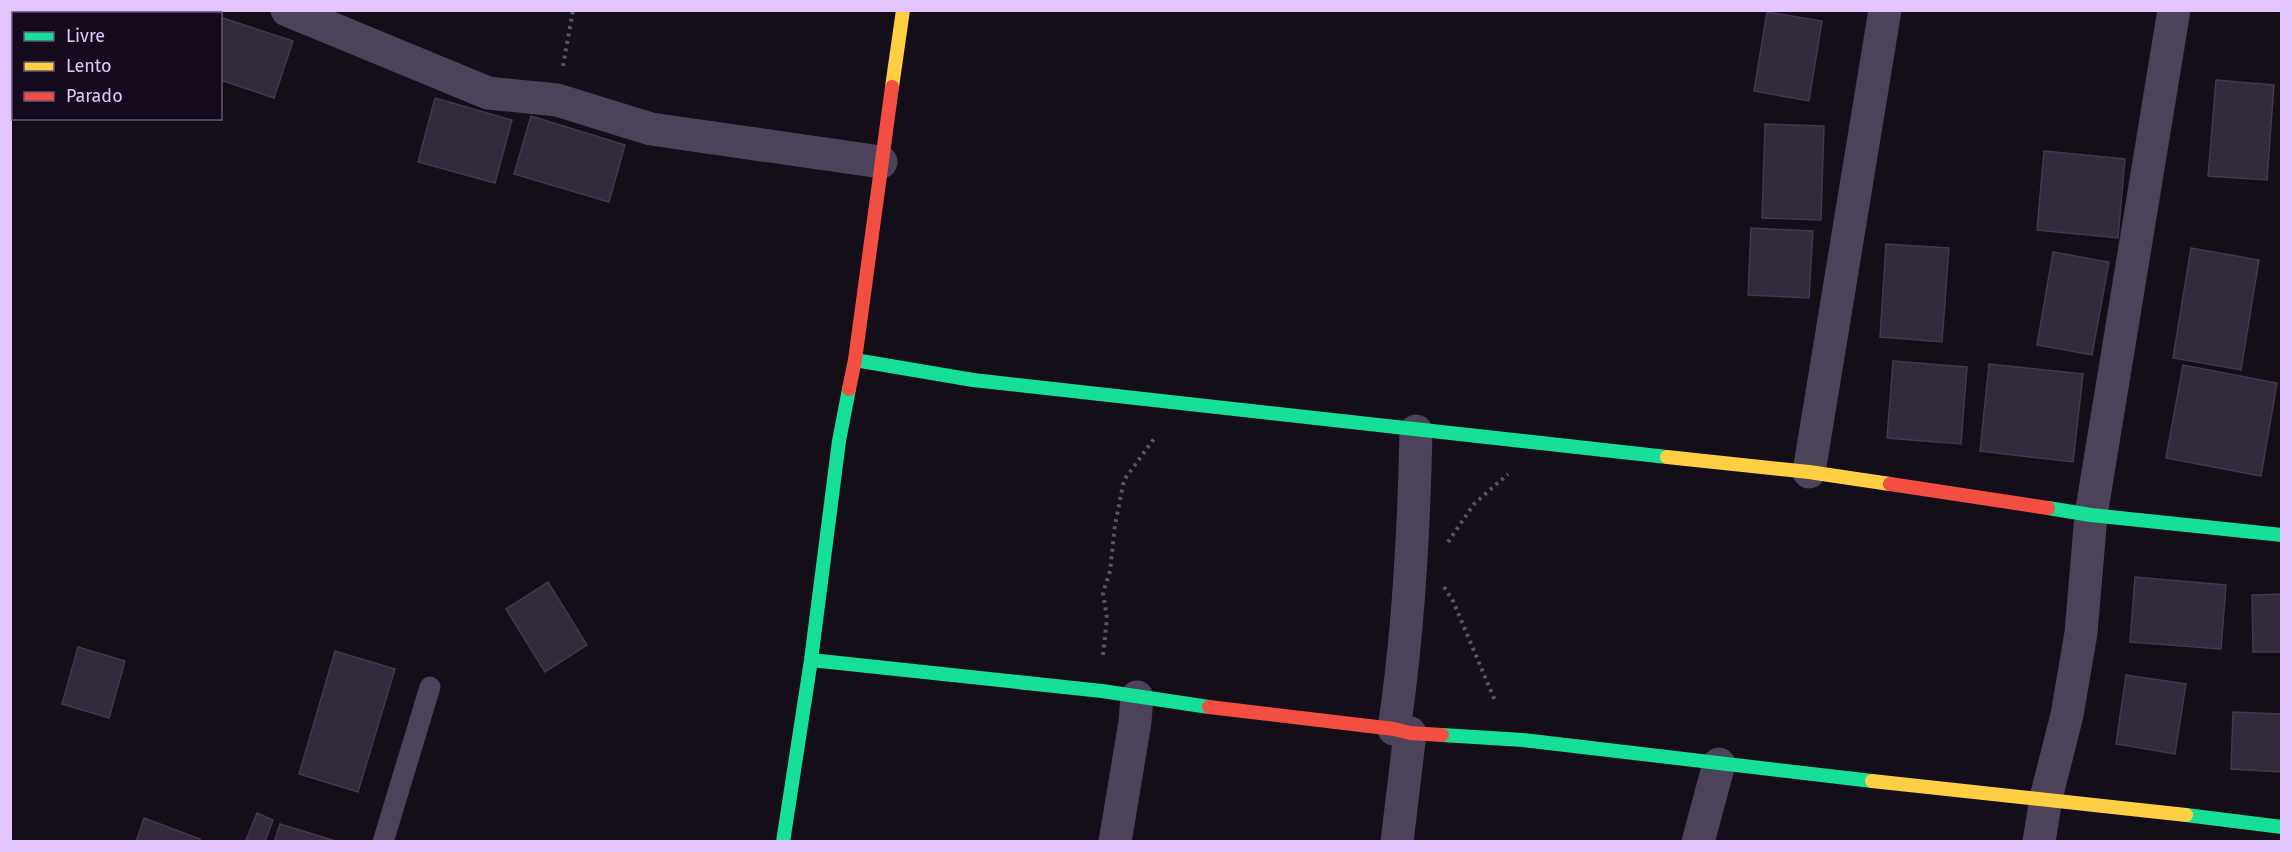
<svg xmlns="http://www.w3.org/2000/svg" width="2292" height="852" font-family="'Fira Sans',sans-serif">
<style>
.building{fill:#332a3c;stroke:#44374e;stroke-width:1.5}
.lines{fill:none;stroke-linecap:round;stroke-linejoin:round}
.path{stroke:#51556a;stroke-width:4;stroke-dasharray:3 4.5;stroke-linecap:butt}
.lane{stroke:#4c4259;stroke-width:21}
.street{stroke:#4c4259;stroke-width:33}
.fast{stroke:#16e098;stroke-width:14}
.slow{stroke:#ffcf43;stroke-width:14}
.jam{stroke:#f24e42;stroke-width:14}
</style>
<rect width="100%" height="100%" fill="#130e18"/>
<!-- building -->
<path class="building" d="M10 10H25L24 14H14V46L10 45Z
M48 10H137L136 14H47Z
M1767 12 1822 21 1809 101 1754 91Z
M220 17 293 41 274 98 220 80Z
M2216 80 2274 85 2267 180 2208 176Z
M435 98 512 120 495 183 418 162Z
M531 116 625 145 609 202 514 174Z
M1765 124 1824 126 1821 220 1762 218Z
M2044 151 2125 159 2118 238 2037 230Z
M1751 228 1813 231 1809 298 1748 295Z
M1886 244 1949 248 1942 342 1880 337Z
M2191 248 2259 260 2241 370 2173 358Z
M2053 252 2109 262 2092 355 2037 345Z
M1893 361 1967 367 1961 444 1887 438Z
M1989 364 2083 374 2073 462 1980 451Z
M2183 365 2277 383 2261 476 2166 458Z
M2135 577 2226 585 2221 649 2130 642Z
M548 582 587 645 545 672 506 609Z
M2282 594V652H2253L2252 595Z
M78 647 125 661 109 718 62 704Z
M335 651 395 669 358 792 299 774Z
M2126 675 2186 684 2175 754 2116 744Z
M2233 712 2282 714V772L2231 769Z
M257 813 273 820 265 842 246 840Z
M144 818 200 839V842H136Z
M280 824 339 842H274Z"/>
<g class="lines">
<!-- path -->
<path class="path" d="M563 66 573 10
M1448 542 1474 504 1508 474
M1444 587 1453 601 1496 703
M1103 655 1107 618 1103 593 1110 571 1115 525 1124 480 1156 436"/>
<!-- lane -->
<path class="lane" d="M383 842 430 687"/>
<!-- street -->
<path class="street" d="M287 10 488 93 557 100 651 129 881 162
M1809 472 1885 10
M1394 729C1409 630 1414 530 1416 431
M1115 842 1135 722 1137 697
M1397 842 1410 733
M1698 842 1719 764
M2039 842 2046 798 2067 715 2081 633 2091 515 2174 10"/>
<!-- fast -->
<path class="fast" d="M855 360 973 380 1667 457
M2048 508 2091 515 2282 535
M811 660 1102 691 1209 707
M1442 735 1523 740 1872 781
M2186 815 2282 827
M783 842 811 660 839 441 849 389"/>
<!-- slow -->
<path class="slow" d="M892 87 903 10
M1667 457 1809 472 1890 484
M1872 781 2186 815"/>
<!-- jam -->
<path class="jam" d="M849 389 855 360 892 87
M1890 484 2048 508
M1209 707 1394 729 1410 733 1442 735"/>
</g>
<!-- border -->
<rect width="2292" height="852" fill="none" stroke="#e2c5ff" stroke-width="24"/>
<!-- legend -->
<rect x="12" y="12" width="210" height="108" fill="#140a1c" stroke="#665577" stroke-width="1.5"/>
<rect x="24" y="32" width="30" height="9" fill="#16e098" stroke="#665577" stroke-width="1.5"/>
<text x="66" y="42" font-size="18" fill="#e2c5ff">Livre</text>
<rect x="24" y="62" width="30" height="9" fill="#ffcf43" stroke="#665577" stroke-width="1.5"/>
<text x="66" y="72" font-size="18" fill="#e2c5ff">Lento</text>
<rect x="24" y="92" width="30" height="9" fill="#f24e42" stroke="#665577" stroke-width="1.5"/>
<text x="66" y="102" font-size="18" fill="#e2c5ff">Parado</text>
</svg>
